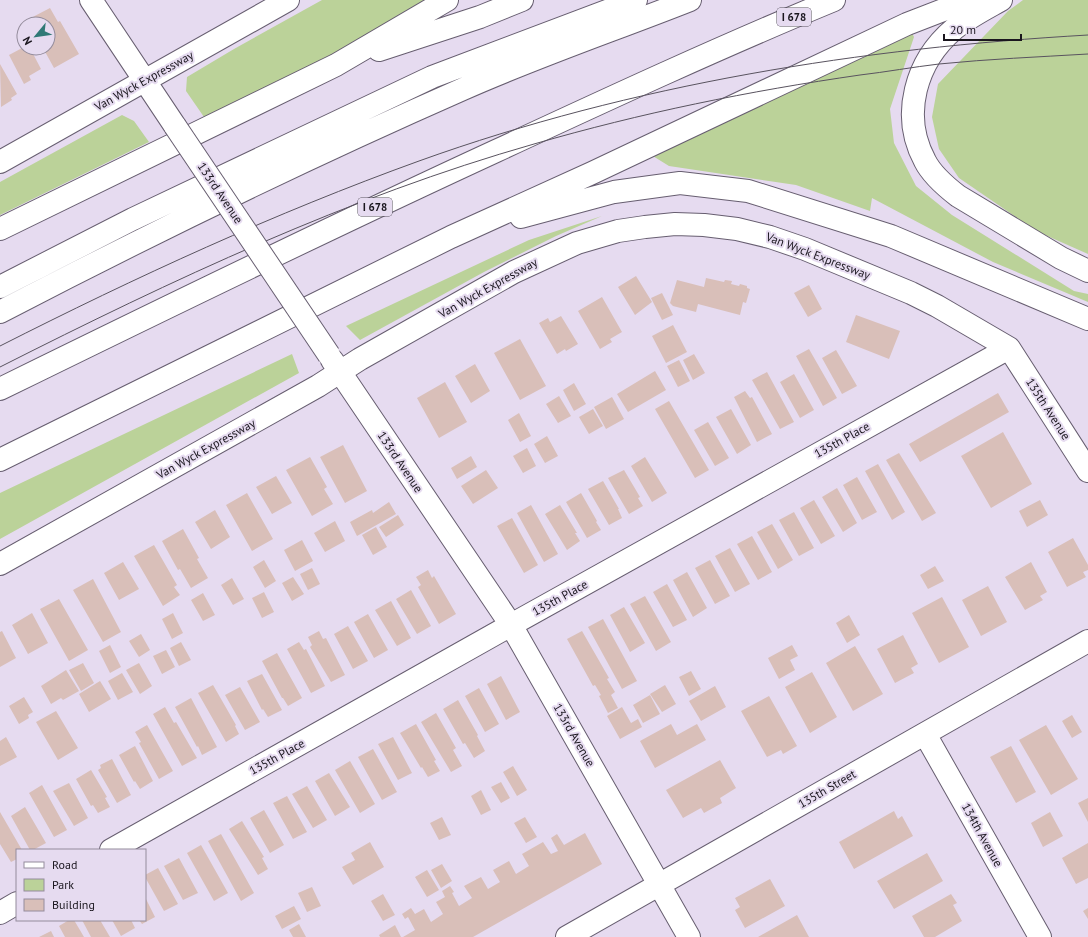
<svg xmlns="http://www.w3.org/2000/svg" width="1088" height="937" font-family="'PT Sans',sans-serif">
<style>
.green{fill:#bbd299}
.building{fill:#d9bfb9}
.lines{fill:none;stroke-linecap:round;stroke-linejoin:round}
.minor-casing{stroke:#675e70;stroke-width:24}
.secondary-casing{stroke:#675e70;stroke-width:24}
.motorway-casing{stroke:#675e70;stroke-width:24}
.minor{stroke:#fff;stroke-width:22}
.secondary{stroke:#fff;stroke-width:22}
.motorway{stroke:#fff;stroke-width:22}
.tram{stroke:#59535f;stroke-width:1}
.minor-bridge-casing{stroke:#675e70;stroke-width:24;stroke-linecap:butt}
.minor-bridge{stroke:#fff;stroke-width:22}
.labels{text-anchor:middle;stroke-width:4;stroke-linejoin:round;paint-order:stroke}
.shield{fill:#e6dbf0;stroke:#57515d;stroke-width:1}
.shield-label{font-size:11px;font-weight:bold;fill:#1a161e}
.street-label{font-size:12px;fill:#1a161e;stroke:#e6dbf0}
</style>
<rect width="100%" height="100%" fill="#e6dbf0"/>
<!-- green -->
<path class="green" d="M322 0H439L292 81 204 117 186 91 187 77 234 49Z
M1023 0H1088V254L1036 231 959 178 939 149 932 117 938 84 1008 11Z
M911 31 914 37 890 109 894 143 916 186 952 215 1074 291 1088 294V302L993 262 872 198 870 211 796 185 669 166 648 153Z
M122 115 134 121 149 142 0 215V182Z
M602 216 556 236 484 272 360 340 346 326 529 240Z
M292 354 299 373 0 539V493Z"/>
<!-- building -->
<path class="building" d="M50 8 58 22 60 21 79 54 54 68 43 48H48V24H29L27 20Z
M24 47V48H30L41 69 29 76 31 80 24 84 9 55Z
M0 64 17 94 11 98 12 100 1 107Z
M636 276 652 302 635 315 618 287Z
M706 278 724 282 725 280 732 281 731 284 739 286 740 284 747 286V288L750 289 746 303 743 302 740 315 698 304 696 312 673 306 670 303 677 280 704 287Z
M809 285 822 309 808 317 794 293Z
M662 293 673 315 662 320 651 298Z
M602 297 622 332 610 339 612 342 600 349 578 311Z
M856 315 900 331 889 359 846 342Z
M561 316 578 344 566 351 565 349 557 354 539 323 548 318 550 322Z
M673 325 687 352 666 363 652 336Z
M520 339 546 386 520 400 494 353Z
M809 349 837 398 823 406 796 356Z
M836 350 857 386 842 394 822 358Z
M694 354 705 373 693 380 683 360Z
M679 360 690 381 678 387 667 366Z
M475 364 490 391 471 403 455 376Z
M655 371 666 390 628 412 617 394Z
M767 372 794 422 780 429 752 380Z
M794 374 814 410 800 418 780 382Z
M445 382 467 422 439 438 417 398Z
M574 383 586 404 574 411 563 390Z
M745 391 750 398 752 397 772 434 757 442 734 397Z
M998 393 1009 412 920 462 909 444Z
M559 396 571 416 558 423 546 404Z
M612 397 624 419 606 429 594 407Z
M669 401 709 470 695 478 655 409Z
M593 409 603 426 589 434 579 417Z
M731 409 751 445 737 454 716 417Z
M519 413 531 436 520 442 508 420Z
M708 422 729 458 715 466 694 430Z
M1003 432 1032 484 991 508 961 456Z
M547 436 558 456 545 463 534 444Z
M343 445 367 491 345 503 320 457Z
M527 448 536 466 523 473 513 456Z
M899 453 936 513 922 521 886 460Z
M471 456 477 467 457 479 451 468Z
M310 457 327 487 324 489 333 504 312 516 286 470Z
M645 457 667 493 652 502 631 466Z
M878 464 905 512 892 520 865 471Z
M486 470 498 488 473 504 461 486Z
M624 470 640 497 638 498 643 506 629 514 608 478Z
M276 476 292 503 272 514 256 487Z
M857 477 877 512 862 520 843 485Z
M603 481 619 509H618L622 518 609 525 588 489Z
M837 488 857 523 843 532 822 497Z
M247 493 273 539 252 551 226 505Z
M581 493 597 521 596 522 601 530 587 538 566 502Z
M814 500 835 536 821 544 800 508Z
M1040 500 1048 515 1027 527 1019 511Z
M389 502 396 514 357 536 350 522 372 510 373 513Z
M531 505 558 554 544 562 517 513Z
M560 505 577 533H575L580 541 567 550 545 514Z
M215 510 230 537 211 549 195 522Z
M794 512 814 548 799 556 779 520Z
M398 515 404 525 386 537 379 527Z
M512 518 538 565 524 573 497 526Z
M335 521 345 541 325 552 314 533Z
M772 524 793 560 778 569 757 532Z
M376 527 387 547 373 555 362 535Z
M183 529 199 558 197 559 208 578 191 588 180 569 178 570 162 541Z
M752 536 772 572 758 580 737 544Z
M1073 538 1088 565V570L1083 572 1086 577 1067 587 1048 552Z
M302 540 313 561 295 571 284 550Z
M154 545 177 585 174 587 180 595 163 606 134 556Z
M730 548 750 584 735 592 715 556Z
M264 560 276 581 265 588 253 567Z
M710 560 730 596 715 604 695 568Z
M123 562 139 589 119 600 104 573Z
M1031 562 1047 592 1040 596 1043 600 1025 610 1005 577Z
M935 566 944 581 928 589 920 575Z
M312 568 320 584 308 590 300 574Z
M428 570 432 578 434 576 456 614 439 624 418 587 421 585 416 577Z
M687 572 707 608 693 617 673 580Z
M293 577 304 594 292 601 282 583Z
M232 578 244 599 233 605 221 585Z
M93 579 121 632 103 642 73 590Z
M667 584 687 620 673 627 653 592Z
M988 586 1007 622 981 636 962 600Z
M411 590 431 626 417 634 396 599Z
M264 592 274 612 262 618 252 598Z
M203 593 215 615 203 621 191 600Z
M645 596 671 642 656 651 630 604Z
M942 597 969 647 939 663 912 613Z
M59 599 88 650 69 661 40 609Z
M391 601 411 638 397 646 375 610Z
M624 607 645 643 630 652 610 615Z
M32 613 48 643 28 654 12 625Z
M173 613 183 633 172 639 162 619Z
M368 614 388 650 374 658 354 622Z
M849 615 860 635 847 643 836 623Z
M603 619 637 681 622 689 588 627Z
M348 626 368 661 353 669 334 634Z
M2 631 16 658 0 667V632Z
M319 631 323 639 326 638 345 675 331 682 310 647 312 645 308 637Z
M582 631 609 678 607 679 615 692 611 695 618 708 608 713 599 696 601 695 595 685 593 686 567 639Z
M141 634 150 650 139 657 129 641Z
M903 635 918 664 911 668 914 673 895 683 877 649Z
M181 642 191 660 179 666 170 648Z
M299 642 304 650 306 649 325 686 311 693 287 649Z
M110 645 121 667 110 673 99 651Z
M792 645 798 656 790 660 795 670 779 679 768 658Z
M855 646 883 694 853 711 826 663Z
M166 650 175 667 162 674 153 656Z
M277 653 302 698 288 706 283 698H282L262 661Z
M83 663 94 683 81 691 69 670Z
M139 663 152 686 140 694 126 670Z
M66 670 79 691 63 700 61 698 51 704 41 686Z
M691 671 701 689 689 696 679 677Z
M812 672 837 717 810 733 785 687Z
M122 673 133 692 118 700 108 681Z
M262 674 282 710 268 717 263 709 262 710 247 681Z
M501 676 520 712 506 720 487 684Z
M100 681 111 699 89 712 79 694Z
M213 685 236 725 235 726 239 734 226 742 198 693Z
M665 685 676 704 662 712 650 694Z
M715 686 726 707 701 721 689 701Z
M240 687 260 722 245 730 225 695Z
M479 688 499 724 485 732 465 696Z
M650 695 660 714 643 723 633 705Z
M769 696 797 746 783 754 781 750 767 757 741 711Z
M24 697 33 712 28 715 29 718 19 724 9 706Z
M191 698 217 747 202 755 198 746 197 747 175 707Z
M458 700 478 735 477 736 485 751 474 758 465 743 463 744 443 709Z
M165 707 174 723 176 722 197 758 182 766 153 714Z
M622 707 631 723 638 719 642 727 620 739 607 716Z
M56 711 78 748 58 760 36 722Z
M436 713 456 748 453 750 462 766 451 772 421 722Z
M1072 715 1082 732 1072 738 1062 721Z
M416 724 436 760 434 761 440 771 428 777 422 767 421 768 400 733Z
M671 724 677 735 697 724 706 740 655 768 640 741Z
M147 725 173 771 159 779 139 743 141 742 135 732Z
M1046 725 1078 779 1051 795 1019 740Z
M6 737 17 757 0 766V741Z
M393 737 412 773 398 780 378 744Z
M135 746 153 781 140 789 135 781 134 782 119 755Z
M1011 746 1036 792 1016 803 990 757Z
M373 749 397 792 382 800 358 757Z
M112 759 131 795 117 803 98 770 101 768 100 765Z
M720 760 736 788 720 798 722 803 704 813 701 808 683 818 666 790Z
M350 761 375 804 360 813 335 770Z
M513 766 527 790 517 796 503 772Z
M91 770 107 797 105 798 110 807 98 813 93 805 91 806 76 779Z
M329 773 350 807 335 816 315 781Z
M501 782 510 798 501 803 491 787Z
M69 783 88 818 74 826 53 791Z
M42 785 67 830 54 837 29 793Z
M307 786 327 820 313 828 292 794Z
M481 790 491 810 481 815 471 796Z
M287 796 307 832 293 839 273 803Z
M1088 798V822L1078 803Z
M25 807 46 843 33 850H30L11 816Z
M264 810 284 845 270 853 250 818Z
M894 811 898 819 902 816 913 836 854 869 839 842Z
M0 812 22 850H17V859L11 862 0 844Z
M1050 812 1063 836 1043 847 1031 823Z
M442 817 451 835 439 840 430 823Z
M525 817 537 837 526 843 514 823Z
M242 821 264 857 262 858 268 869 258 875 229 829Z
M585 833 602 864 473 937H403L415 930 408 917 405 919 402 914 411 908 415 914 424 909 431 922 443 914 436 902 445 897 442 891 450 886 454 892 452 893 459 906 472 898 464 886 481 877 488 889 500 882 493 870 509 861 516 874 529 866 522 854 543 842 551 854 558 851 551 838 557 834 564 845Z
M221 834 254 893 241 901 208 841Z
M370 842 384 867 353 885 342 867 355 860 351 853Z
M1088 843V878L1076 884 1062 858Z
M201 845 228 893 214 901 187 853Z
M927 853 943 881 894 909 877 881Z
M179 858 198 893 183 900 164 866Z
M442 864 452 881 441 888 431 870Z
M158 868 178 904 164 911 145 877V875Z
M427 870 439 890 427 897 415 877Z
M770 879 785 906 745 928 735 910 740 907 735 898Z
M312 887 321 906 307 912 298 893Z
M383 894 395 915 383 921 371 901Z
M951 894 957 903 953 905 962 921 935 937H924L912 916Z
M145 897 155 917 142 924 139 920H145Z
M294 906 301 919 282 929 275 916Z
M1088 908V919L1083 911Z
M797 915 809 937H758Z
M69 920H74L84 937H65L59 926Z
M82 920H100L110 937H91Z
M112 920H131L135 928 121 936Z
M299 924 306 937H293L289 930Z
M395 925 401 937H380L379 935Z
M51 931 54 937H39Z"/>
<g class="lines">
<!-- minor casing -->
<g class="minor-casing">
<path id="minor" d="M91 0 175 126
M332 360 511 625 689 937
M0 564 318 386 360 359 514 272 577 243 618 231 645 227 675 224 704 225 737 229 770 237 805 249 911 293 937 306 1009 348 1088 471
M925 734 1040 937
M111 850 511 625 1009 348
M0 913 17 903
M567 937 1088 641"/>
</g>
<!-- secondary casing -->
<g class="secondary-casing">
<path id="secondary" d="M0 162 288 0"/>
</g>
<!-- motorway casing -->
<g class="motorway-casing">
<path id="motorway" d="M1001 0C985 9 969 17 954 29 916 61 900 115 925 161 932 175 945 186 958 196L1061 258 1088 271
M379 50 480 17 522 0
M521 217 614 192 680 183 748 191 891 236 1088 319
M0 229 336 65 447 0
M0 287 133 219 432 77 636 0
M0 312C152 233 306 158 463 89 537 56 614 30 690 0
M0 389C165 308 329 228 496 151 608 99 720 47 834 0
M0 460 451 237 592 173 907 24 969 0"/>
</g>
<!-- minor -->
<use href="#minor" class="minor"/>
<!-- secondary -->
<use href="#secondary" class="secondary"/>
<!-- motorway -->
<use href="#motorway" class="motorway"/>
<!-- tram -->
<path class="tram" d="M0 346C136 277 275 213 419 161 633 84 862 48 1088 35
M0 367C172 280 348 197 534 144 641 113 749 91 860 75 886 72 913 67 939 64 989 59 1038 57 1088 54"/>
<!-- minor-bridge casing -->
<g class="minor-bridge-casing">
<path id="minor-bridge" d="M175 126 329 355"/>
</g>
<!-- minor-bridge -->
<use href="#minor-bridge" class="minor-bridge"/>
</g>
<g class="labels">
<!-- shield labels -->
<g class="shield">
<rect x="777" y="8" width="34" height="18" rx="3"/>
<rect x="358" y="198" width="34" height="18" rx="3"/>
</g>
<g class="shield-label">
<text x="794" y="21">I 678</text>
<text x="375" y="211">I 678</text>
</g>
<!-- street labels -->
<g class="street-label">
<text transform="translate(144 81) rotate(-29)" y="4">Van Wyck Expressway</text>
<text transform="translate(220 193) rotate(56)" y="4">133rd Avenue</text>
<text transform="translate(818 256) rotate(21)" y="4">Van Wyck Expressway</text>
<text transform="translate(488 288) rotate(-29)" y="4">Van Wyck Expressway</text>
<text transform="translate(1048 409) rotate(57)" y="4">135th Avenue</text>
<text transform="translate(842 440) rotate(-29)" y="4">135th Place</text>
<text transform="translate(206 449) rotate(-29)" y="4">Van Wyck Expressway</text>
<text transform="translate(400 462) rotate(56)" y="4">133rd Avenue</text>
<text transform="translate(560 598) rotate(-29)" y="4">135th Place</text>
<text transform="translate(574 735) rotate(60)" y="4">133rd Avenue</text>
<text transform="translate(277 757) rotate(-29)" y="4">135th Place</text>
<text transform="translate(827 789) rotate(-30)" y="4">135th Street</text>
<text transform="translate(982 835) rotate(61)" y="4">134th Avenue</text>
</g>
</g>
<!-- legend -->
<rect x="16" y="849" width="130" height="72" fill="#e6dbf0" stroke="#948c9c"/>
<rect x="24" y="862" width="20" height="6" fill="#ffffff" stroke="#948c9c"/>
<text x="52" y="869" font-size="12" fill="#1a161e">Road</text>
<rect x="24" y="879" width="20" height="12" fill="#bbd299" stroke="#948c9c"/>
<text x="52" y="889" font-size="12" fill="#1a161e">Park</text>
<rect x="24" y="899" width="20" height="12" fill="#d9bfb9" stroke="#948c9c"/>
<text x="52" y="909" font-size="12" fill="#1a161e">Building</text>
<!-- north arrow -->
<g transform="translate(36 36) rotate(241)"><circle r="19" fill="#e6dbf0" stroke="#948c9c"/>
<path d="M0-3L7 15L0 10L-7 15Z" fill="#307976"/>
<text y="-6" font-size="11" font-weight="bold" text-anchor="middle" fill="#1a161e">N</text>
</g>
<!-- scale -->
<path d="M944 34v6h77v-6" fill="none" stroke="#1a161e" stroke-width="2"/>
<text x="950" y="34" font-size="12" fill="#1a161e" stroke="#e6dbf0" stroke-width="3" paint-order="stroke">20 m</text>
</svg>
